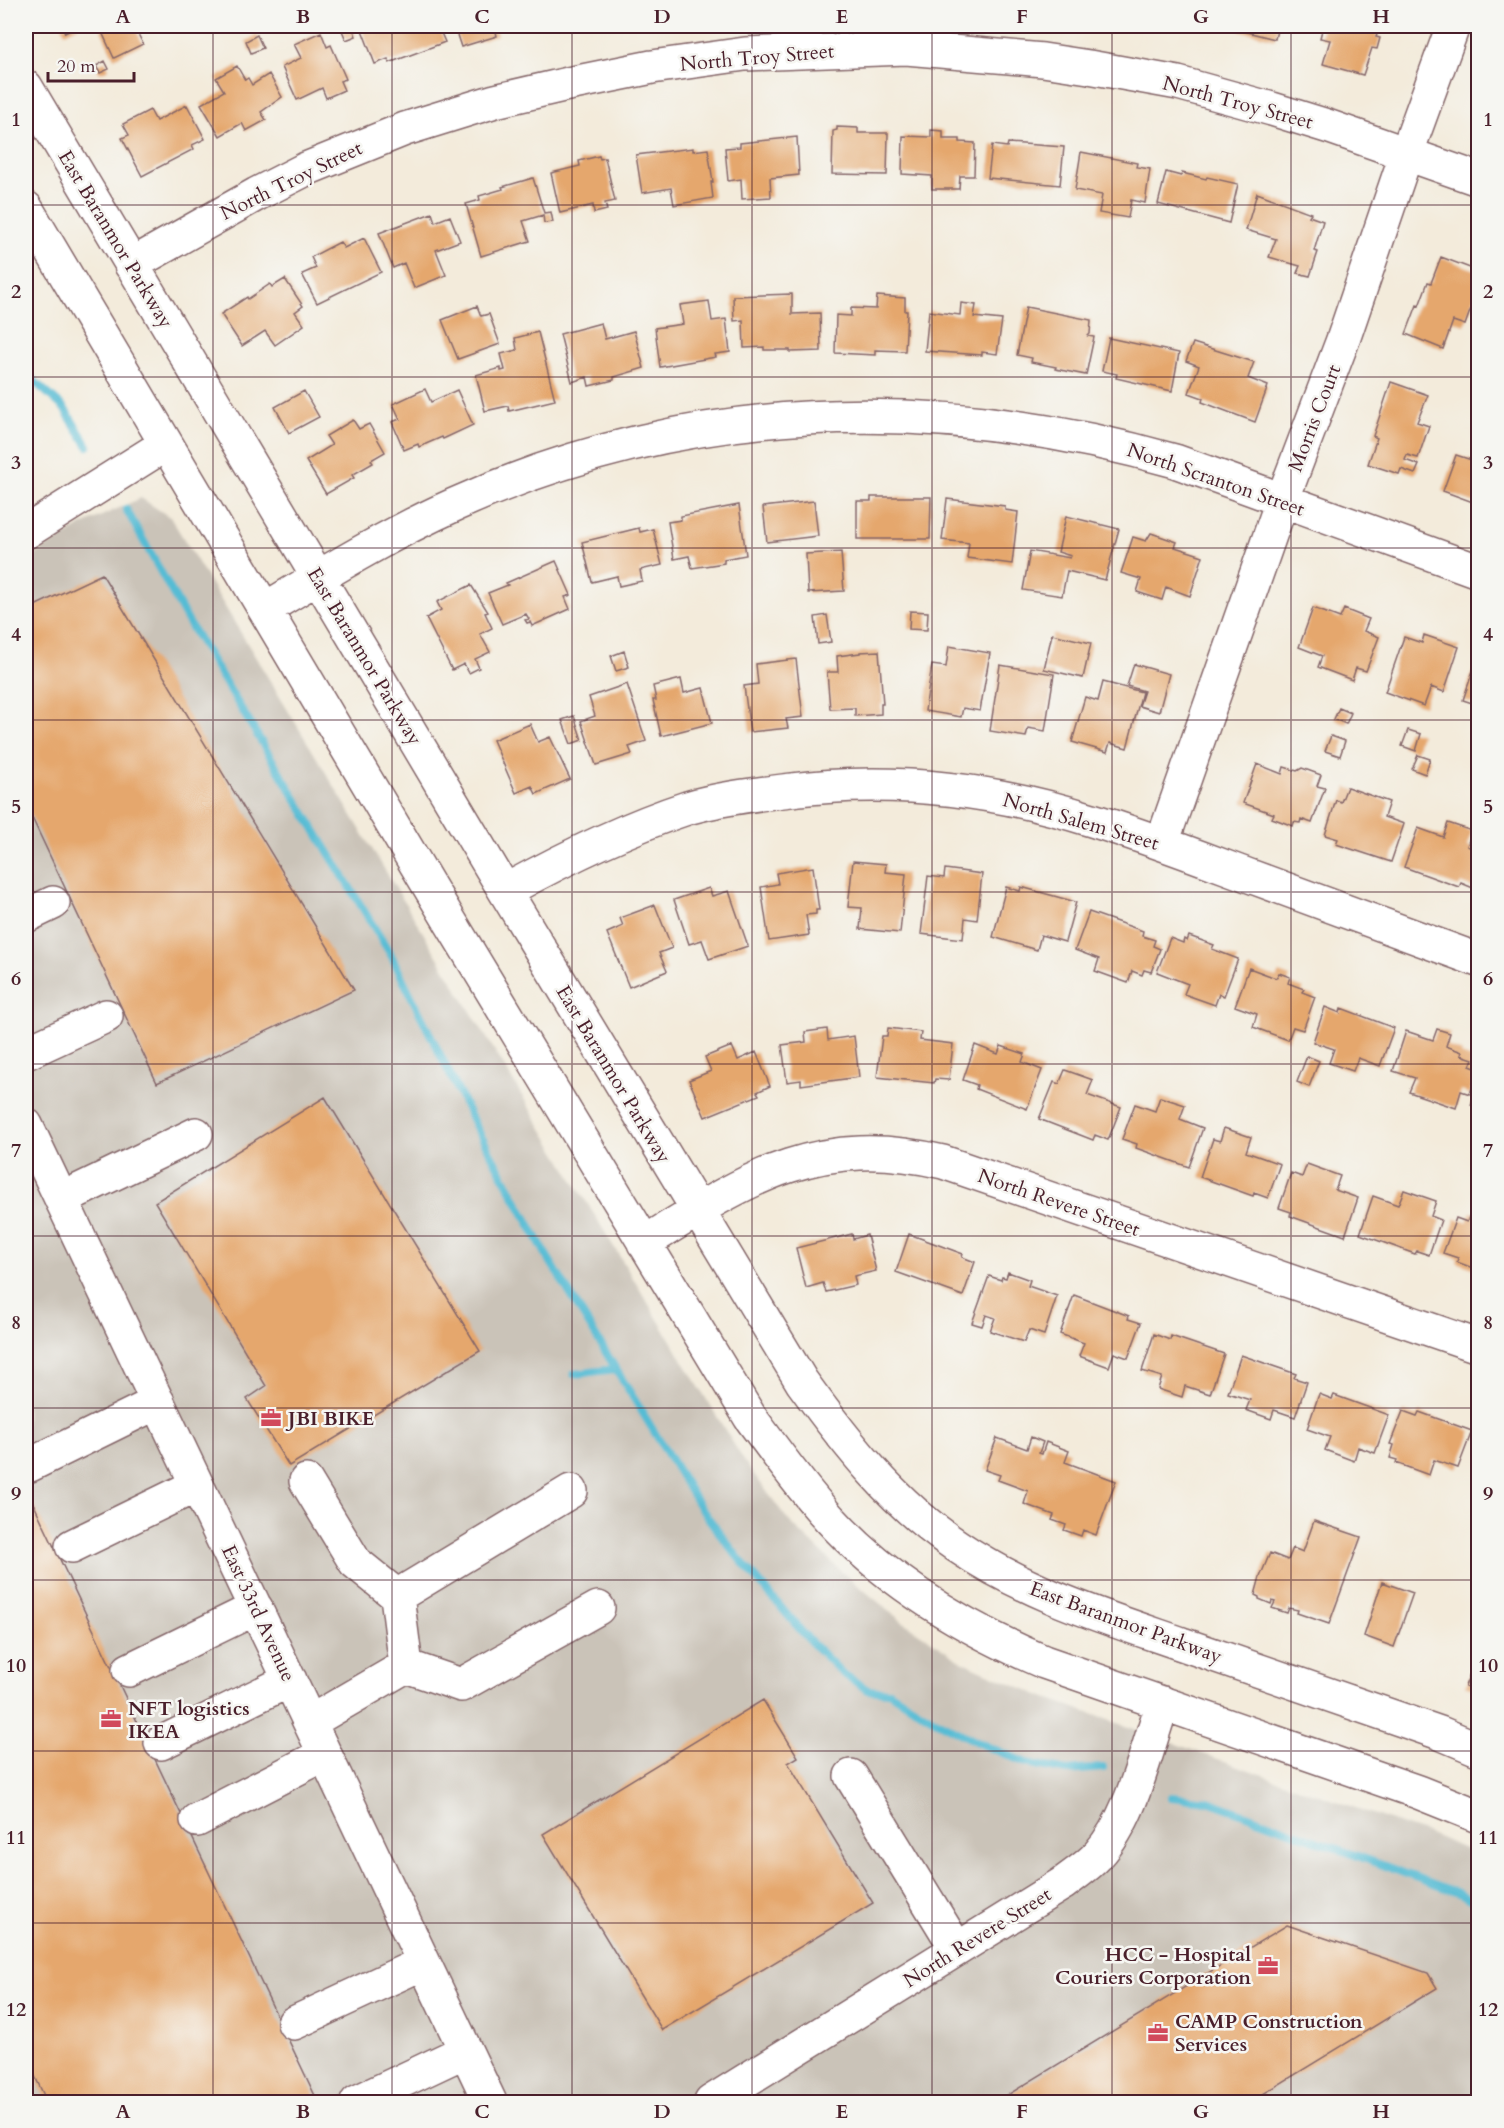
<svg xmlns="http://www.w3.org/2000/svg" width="1504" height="2128" font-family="Cardo,serif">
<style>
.industrial{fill:#cac3b8}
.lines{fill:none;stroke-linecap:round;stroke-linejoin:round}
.stream{stroke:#56bcd4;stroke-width:8}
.building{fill:#e5a76d}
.minor-casing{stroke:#856669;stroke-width:36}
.minor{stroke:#fff;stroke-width:33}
.grid{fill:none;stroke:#4a1f2b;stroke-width:1.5;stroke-opacity:0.55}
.labels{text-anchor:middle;stroke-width:5;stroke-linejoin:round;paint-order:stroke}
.street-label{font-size:20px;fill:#4a1f2b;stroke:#f6f6f2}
.poi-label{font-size:20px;font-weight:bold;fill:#4a1f2b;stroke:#f6f6f2;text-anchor:start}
.neatline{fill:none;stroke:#4a1f2b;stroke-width:2}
.grid-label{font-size:20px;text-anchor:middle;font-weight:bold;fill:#4a1f2b}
</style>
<rect width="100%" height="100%" fill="#f6f6f2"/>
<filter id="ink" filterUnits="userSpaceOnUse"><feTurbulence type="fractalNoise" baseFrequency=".0167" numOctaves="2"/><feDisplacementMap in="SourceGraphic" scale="12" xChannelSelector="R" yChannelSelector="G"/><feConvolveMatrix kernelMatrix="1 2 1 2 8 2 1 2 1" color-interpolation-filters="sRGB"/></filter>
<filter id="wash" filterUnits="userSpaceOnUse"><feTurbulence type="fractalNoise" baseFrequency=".008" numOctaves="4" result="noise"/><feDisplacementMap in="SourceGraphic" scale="24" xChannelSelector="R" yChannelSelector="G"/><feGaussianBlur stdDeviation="1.35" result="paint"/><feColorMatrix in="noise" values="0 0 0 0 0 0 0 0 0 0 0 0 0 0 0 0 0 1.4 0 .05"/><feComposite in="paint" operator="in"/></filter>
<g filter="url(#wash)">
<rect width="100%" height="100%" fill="#f3ebdb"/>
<!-- industrial -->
<path class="industrial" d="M141 498 171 518 744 1461 788 1520 844 1574 904 1623 965 1663 1041 1696 1437 1837 1478 1855V2102H26V560L82 525Z"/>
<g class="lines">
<!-- stream -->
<path class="stream" d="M26 374 64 408 88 446
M126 509 189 623 391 955 474 1123 547 1256 700 1507 737 1556 809 1640 842 1673 868 1690 889 1692 931 1718 979 1743 1026 1763 1067 1771 1103 1768
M574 1374 616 1369
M1171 1797 1208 1801 1458 1893 1478 1903"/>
</g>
<g id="blocks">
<!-- building -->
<path class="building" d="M62 26H79L65 33Z
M109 26H134L143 44 114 58 101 30Z
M346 26H352L356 36 346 40 341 28Z
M372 26H438L445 42 389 63 388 59 375 64 362 30Z
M454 26H499L495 27 497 36 461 47Z
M1223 26H1278L1275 39Z
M1323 26H1380L1376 37 1380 38 1377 49 1372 48 1363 75 1323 64 1330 40 1320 38Z
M321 32 327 47 331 45 346 79 340 81 344 90 326 98 322 88 297 100 282 67 301 58 294 44Z
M257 35 263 48 251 53 246 41Z
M105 61 109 69 100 73 96 66Z
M237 66 245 80 248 78 252 85 269 74 282 97 261 112 266 120 246 131 242 123 220 136 201 104 224 91 216 78Z
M187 105 205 139 192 145 194 149 142 176 122 138 129 135 123 124 150 110 156 121Z
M837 127 858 128V133H888L887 175 832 174 833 131 837 130Z
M931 130 943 131V139H960V142L975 143 974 176H960L959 189H932V176L902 174 903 136 931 137Z
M797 137 799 175 770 178 771 197 742 199 741 179 728 181 725 148 740 147V143Z
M1008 143 1064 147 1060 185 988 178 992 145 1007 147Z
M693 148V151L708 149 713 182H711L713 198 674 205 671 188 642 193 636 155Z
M1081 152 1137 163 1136 167 1150 169 1145 203 1131 200 1128 218 1099 213 1102 195 1075 190Z
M599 156 600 159 605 158 615 201 605 203 607 210 594 213 593 205 560 213 551 173 580 166 579 161Z
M1166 172 1181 176 1182 173 1206 179 1207 177 1238 184 1229 223 1158 204Z
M533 178 544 213 551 212 553 222 544 223 543 215 523 221 530 241 481 256 466 204 480 200 479 196 503 189 502 187Z
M1257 193 1311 213 1309 216 1323 221 1314 251 1318 252 1310 276 1297 273 1300 266 1269 257 1276 239 1246 230Z
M432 213 435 222 450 216 460 241 436 250 446 275 414 288 404 263 393 268 379 233Z
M364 238 381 272 317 303 302 274 316 268 311 257 340 242 344 248Z
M1441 257 1478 271V289L1465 325 1453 321 1443 349 1406 334 1417 305 1419 306 1428 282 1431 283Z
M285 279 303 306 295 312 304 325 275 345 265 331 242 346 221 314 247 297 248 299 270 284 272 287Z
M792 294V314L820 313 821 351 790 352V350H764V347L744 348 743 320 734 321 733 296Z
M877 296 905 298V311H907L905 351 875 350V355L835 353 836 315 851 316V308L876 309Z
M709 301 712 321 726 319 730 352 715 354 716 357 660 367 655 328 683 324 680 305Z
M961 303 976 305 974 317 1002 320 997 354 982 352V355L925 351 929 311 960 315Z
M477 306 481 316 489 314 500 344 458 359 442 320Z
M1026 307 1091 320 1090 334 1088 336 1094 337 1086 375 1055 369 1056 367 1031 362 1032 358 1017 355Z
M601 323 605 339 634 331 644 368 614 377V380L589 386 587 377 572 382 560 334Z
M538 332 555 400 509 411 508 406 485 411 476 375 501 368V371L505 370 501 354 517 350 515 338Z
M1109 338 1179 353 1172 391 1116 378 1117 374 1102 371Z
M1193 343 1254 362 1248 378 1268 386 1255 422 1202 402 1203 398 1189 393 1199 366 1186 361Z
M1391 382 1428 395 1417 422 1429 426 1418 458 1407 455 1405 460 1419 465 1415 474 1401 469 1399 474 1368 464 1377 438 1373 436Z
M425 389 431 402 457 390 473 425 443 439 442 437 419 447 418 444 404 450 392 422 400 419 393 404Z
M304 391 319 417 289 433 275 407Z
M353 420 359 429 369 424 385 452 371 460 373 463 352 475 354 478 326 494 306 461 332 445 326 436Z
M1456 455 1478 462V504L1443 491Z
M871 497H931L930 539H857V501H871Z
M947 499 1005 506V510L1018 512 1012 564 967 558 969 543 942 540Z
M814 501 818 536 767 542 763 507Z
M739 505 746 555 724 559V563L692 568 689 556 674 559 668 522 681 520V516Z
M1066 516 1119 529 1105 580 1067 571 1062 596 1023 590 1030 551 1070 558 1071 556 1058 552Z
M639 528 640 532 653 529 662 565 640 570 642 581 619 586 617 576 592 582 582 542Z
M1151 533 1177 542 1175 547 1203 556 1190 596 1166 587 1162 600 1137 592 1141 579 1121 573 1133 537 1146 541Z
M841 552 844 591 808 593 806 554Z
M556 561 571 595 565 597 570 609 532 626 530 622 527 623 525 620 529 619 526 614 502 624 488 593 508 585 506 583Z
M102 574 354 990 157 1083 26 805V610Z
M471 585 488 612 485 613 492 628 480 634 490 652 475 659 479 668 469 673 464 664 452 670 426 618 441 610 437 602Z
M1313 608 1340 618 1344 609 1369 619 1364 631 1379 637 1366 671 1356 668 1352 680 1318 667 1322 656 1299 647Z
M910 611 928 612 927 630 909 629Z
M827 615 831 642 818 644 815 617Z
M1052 634 1091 643 1083 678 1044 669Z
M1424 635 1459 647 1444 692 1431 687 1424 706 1385 692 1404 637 1422 643Z
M949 646 990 653 980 711 963 708 961 717 925 711 932 665 946 667Z
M624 651 629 667 616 671 611 656Z
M879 651 883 704H881V714L855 716V708L830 709 827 672H838L837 656 860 653V652Z
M1478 656V705L1463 700Z
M796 659 803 717 786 719 788 728 750 732 744 686 758 684 756 664Z
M1134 664 1169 674 1159 712 1139 706 1144 691 1127 686Z
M1000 665 1054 674 1045 731 1028 728 1026 737 990 731Z
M681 679 684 693 703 688 712 723 661 736 653 700H656L653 686Z
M1103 682 1142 692 1127 748 1110 743 1107 752 1072 742 1085 697 1098 701Z
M627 684 646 741 629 747 632 754 596 765 581 721 595 716 589 697Z
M1339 708 1351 713 1346 724 1334 719Z
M574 716 582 740 571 744 562 720Z
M530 724 538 742 550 737 570 779 536 794 532 786 516 793 493 740Z
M1408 730 1421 734 1416 751 1402 746Z
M1331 736 1345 741 1340 756 1325 751Z
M1418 755 1430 759 1425 774 1412 769Z
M1257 764 1282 774 1284 767 1297 771 1302 768 1321 775 1317 786 1325 788 1312 823 1301 819 1300 823 1294 822 1293 826 1272 818 1274 814 1243 803Z
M1347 787 1389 802 1384 817 1404 824 1391 862 1336 844 1338 839 1325 835 1336 800 1341 802Z
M1448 823 1472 831 1467 846 1478 850V873L1473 888 1461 883 1459 887 1404 867 1418 828 1443 837Z
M853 861 886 864 885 872 906 874 900 933 860 929 862 908 848 907Z
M813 867 819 910H816V914L806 915 809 935 769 941 761 887 778 884 776 873Z
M945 869 982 874 977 920 965 918 963 939 921 934 928 876 944 878Z
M1006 887 1020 891 1021 887 1076 902 1065 942 1041 935 1037 950 993 937Z
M709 888 712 896 729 891 748 946 709 959 702 940 689 944 674 900Z
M655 905 672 948 659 953 667 971 629 987 607 933 623 926 620 918Z
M1089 912 1143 931 1142 936 1155 940 1153 946 1160 949 1151 972 1144 970 1142 975 1132 971 1128 983 1095 971 1099 959 1075 950Z
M1189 936 1214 945 1212 949 1238 959 1224 996 1219 994 1215 1005 1184 994 1188 984 1157 972 1170 938 1183 943 1184 939 1187 941Z
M1249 968 1276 978 1279 973 1290 977 1288 983 1304 989 1302 992 1315 997 1303 1030 1293 1027 1288 1040 1253 1027 1257 1014 1235 1006Z
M1325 1007 1340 1013 1341 1008 1394 1028 1380 1066 1358 1058 1353 1071 1329 1063 1334 1049 1313 1042Z
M888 1028 921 1032 920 1040 953 1044 949 1080 935 1079 934 1083 877 1077 882 1036H887Z
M827 1029 828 1040 854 1036 859 1077 801 1085V1080L787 1082 782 1045 806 1042 805 1032Z
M1437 1029 1450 1033 1446 1046 1462 1052 1461 1055 1473 1059 1470 1066 1478 1069 1470 1094 1461 1091 1456 1108 1409 1092 1415 1078 1393 1071 1406 1031 1433 1040Z
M975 1045 998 1054 1001 1046 1025 1054 1022 1062 1042 1070 1027 1109 976 1089 977 1085 963 1080Z
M732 1046 738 1060 756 1052 770 1086 757 1092 759 1095 705 1117 689 1080 711 1071 705 1057Z
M1307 1056 1319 1061 1309 1087 1297 1082Z
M1065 1070 1093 1080 1087 1095 1121 1107 1108 1140 1095 1135 1093 1140 1039 1119 1054 1082 1059 1084Z
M1478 1084V1107L1471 1105Z
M325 1097 480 1351 289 1466 247 1399 266 1386 155 1202Z
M1160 1097 1185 1105 1180 1119 1203 1128 1189 1167 1136 1148 1137 1144 1122 1139 1135 1104 1155 1111Z
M1224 1128 1251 1137 1246 1152 1280 1164 1268 1198 1254 1193 1253 1196 1200 1177 1213 1139 1220 1141Z
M1307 1164 1340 1176 1335 1190 1358 1198 1345 1236 1290 1216 1291 1212 1279 1208 1291 1173 1302 1177Z
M1404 1190 1436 1201 1431 1216 1441 1220 1429 1255 1417 1251 1415 1254 1360 1234 1373 1196 1398 1205Z
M1471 1212 1478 1214V1270L1457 1262 1458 1258 1443 1253 1456 1218 1467 1222Z
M852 1234 853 1239 867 1235 876 1271 854 1276 856 1285 826 1292 823 1283 806 1288 796 1248Z
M909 1234 963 1254 962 1257 975 1262 963 1296 896 1272Z
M1008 1272 1030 1280 1028 1286 1057 1296 1044 1335 1029 1330 1024 1342 990 1331 995 1318 986 1315 982 1326 972 1323 989 1276 1001 1280 1002 1277 1006 1278Z
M1074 1295 1129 1316 1128 1319 1141 1323 1128 1358 1114 1353 1109 1367 1079 1356 1084 1343 1060 1334Z
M1154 1334 1170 1340 1171 1336 1224 1354 1210 1394 1185 1386 1182 1397 1158 1389 1162 1377 1142 1371Z
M1241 1355 1296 1374 1294 1378 1307 1382 1295 1417 1274 1410 1271 1419 1246 1410 1250 1400 1228 1393Z
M1319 1394 1332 1399 1334 1395 1389 1415 1375 1453 1358 1447 1354 1461 1325 1450 1330 1437 1307 1429Z
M1403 1411 1417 1416 1419 1412 1472 1431 1458 1468 1434 1460 1429 1475 1396 1463 1397 1460 1390 1458 1394 1445 1390 1444Z
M1031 1437 1043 1442 1039 1453 1042 1454 1046 1442 1069 1451 1065 1462 1116 1481 1096 1535 1083 1530 1081 1536 1064 1530 1066 1525 1052 1520 1054 1515 1024 1504 1028 1491 998 1480 1000 1475 985 1470 997 1438 1027 1449Z
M26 1488 318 2102H47L26 2057Z
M1314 1521 1361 1537 1329 1624 1297 1613 1298 1610 1289 1608 1287 1613 1272 1608 1275 1602 1272 1601 1271 1604 1259 1599V1597L1255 1595 1260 1577 1270 1553 1288 1560 1293 1548 1303 1552Z
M1382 1582 1413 1593 1394 1647 1364 1636Z
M1478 1653V1691L1465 1686Z
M763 1700 798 1757 788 1763 873 1903 662 2030 543 1834Z
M1287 1925 1428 1973 1437 1988 1250 2102H996Z"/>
</g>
</g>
<g filter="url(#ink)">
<use href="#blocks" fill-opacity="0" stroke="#856669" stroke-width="1.5"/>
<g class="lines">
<!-- minor casing -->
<g class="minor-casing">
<path id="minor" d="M26 87 505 891 802 1382C847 1444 893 1503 957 1546 1026 1593 1104 1617 1182 1644 1268 1674 1354 1704 1440 1733L1478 1749
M26 208 451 923 750 1417C775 1451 800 1486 829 1518 888 1583 964 1628 1044 1662L1418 1792 1478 1816
M131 265 257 194 306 169 405 129 495 101 568 84 652 67 745 54 906 48 1043 60 1089 67 1178 83 1272 109 1330 127 1478 179
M26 532 166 444
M265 609C327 572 389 534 454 505 687 400 932 392 1175 461L1478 571
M1162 843 1282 501 1344 337 1406 155 1453 26
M505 891C563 859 623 829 687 808 718 799 750 795 783 791 887 777 991 788 1092 820 1144 836 1196 856 1247 875 1324 903 1401 931 1478 960
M26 916 53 903
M26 1053 106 1016
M26 1125 490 2102
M61 1199 196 1134
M644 1243C747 1179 816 1132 943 1162L1478 1346
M30 1465 158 1402
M306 1481 355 1562 397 1596
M72 1546 197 1485
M406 1666 397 1596 571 1491
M129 1670 256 1608
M310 1722 406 1666 461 1685 598 1608
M161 1743 290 1680
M851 1776 957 1949
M197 1820 325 1754
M294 2023 423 1963
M357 2102 465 2051
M711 2102 1062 1884C1074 1875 1088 1866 1098 1855 1133 1816 1145 1752 1163 1703"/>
</g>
<!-- minor -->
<use href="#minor" class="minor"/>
</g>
</g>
<!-- grid -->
<path class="grid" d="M213 26V2102M392 26V2102M572 26V2102M752 26V2102M932 26V2102M1112 26V2102M1291 26V2102M26 205H1478M26 377H1478M26 548H1478M26 720H1478M26 892H1478M26 1064H1478M26 1236H1478M26 1408H1478M26 1580H1478M26 1751H1478M26 1923H1478"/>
<!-- icons -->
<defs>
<g id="office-bare" transform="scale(1.62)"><path d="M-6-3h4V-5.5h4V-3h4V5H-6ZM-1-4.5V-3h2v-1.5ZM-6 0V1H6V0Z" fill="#d1495b" stroke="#f6f6f2" stroke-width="2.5" paint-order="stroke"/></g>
</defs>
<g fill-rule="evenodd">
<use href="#office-bare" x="271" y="1418"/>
<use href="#office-bare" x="111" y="1719"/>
<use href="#office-bare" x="1268" y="1966"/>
<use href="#office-bare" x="1158" y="2033"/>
</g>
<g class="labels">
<!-- street labels -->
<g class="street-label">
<text transform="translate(757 57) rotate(-5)" y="7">North Troy Street</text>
<text transform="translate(1238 102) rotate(15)" y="7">North Troy Street</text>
<text transform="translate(291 180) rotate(-26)" y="7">North Troy Street</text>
<text transform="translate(116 239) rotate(59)" y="7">East Baranmor Parkway</text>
<text transform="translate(1314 418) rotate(-69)" y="7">Morris Court</text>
<text transform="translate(1216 479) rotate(19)" y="7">North Scranton Street</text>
<text transform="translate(365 656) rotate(59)" y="7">East Baranmor Parkway</text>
<text transform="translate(1081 821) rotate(16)" y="7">North Salem Street</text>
<text transform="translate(614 1074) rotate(59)" y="7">East Baranmor Parkway</text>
<text transform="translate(1059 1202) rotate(19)" y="7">North Revere Street</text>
<text transform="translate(259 1613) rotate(65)" y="7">East 33rd Avenue</text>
<text transform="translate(1126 1622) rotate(20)" y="7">East Baranmor Parkway</text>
<text transform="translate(977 1937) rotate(-32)" y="7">North Revere Street</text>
</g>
<!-- poi labels -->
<g class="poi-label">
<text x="288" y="1425">JBI BIKE</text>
<text x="128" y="1715">NFT logistics<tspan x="128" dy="23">IKEA</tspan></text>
<text x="1251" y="1961" text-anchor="end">HCC - Hospital<tspan x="1251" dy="23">Couriers Corporation</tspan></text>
<text x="1175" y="2028">CAMP Construction<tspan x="1175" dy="23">Services</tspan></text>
</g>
</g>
<!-- margin -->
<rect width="1504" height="2128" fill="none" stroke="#f6f6f2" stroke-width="66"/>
<!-- scale -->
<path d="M48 72v9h86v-9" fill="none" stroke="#4a1f2b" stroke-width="3"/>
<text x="57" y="72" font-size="18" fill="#4a1f2b" stroke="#f6f6f2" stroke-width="4.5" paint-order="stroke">20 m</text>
<rect x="33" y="33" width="1438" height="2062" class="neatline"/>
<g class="grid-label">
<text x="123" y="23">A</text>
<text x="303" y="23">B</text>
<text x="482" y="23">C</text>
<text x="662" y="23">D</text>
<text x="842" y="23">E</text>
<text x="1022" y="23">F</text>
<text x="1201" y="23">G</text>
<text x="1381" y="23">H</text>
<text x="16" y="126">1</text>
<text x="1488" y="126">1</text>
<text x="16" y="298">2</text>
<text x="1488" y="298">2</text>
<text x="16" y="469">3</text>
<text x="1488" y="469">3</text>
<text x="16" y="641">4</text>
<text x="1488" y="641">4</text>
<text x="16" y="813">5</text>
<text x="1488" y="813">5</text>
<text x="16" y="985">6</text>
<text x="1488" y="985">6</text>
<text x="16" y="1157">7</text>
<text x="1488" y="1157">7</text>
<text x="16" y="1329">8</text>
<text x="1488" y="1329">8</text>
<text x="16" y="1500">9</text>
<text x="1488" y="1500">9</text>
<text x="16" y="1672">10</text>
<text x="1488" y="1672">10</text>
<text x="16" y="1844">11</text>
<text x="1488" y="1844">11</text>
<text x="16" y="2016">12</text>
<text x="1488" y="2016">12</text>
<text x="123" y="2118">A</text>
<text x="303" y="2118">B</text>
<text x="482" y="2118">C</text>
<text x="662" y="2118">D</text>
<text x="842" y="2118">E</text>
<text x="1022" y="2118">F</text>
<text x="1201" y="2118">G</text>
<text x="1381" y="2118">H</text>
</g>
</svg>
